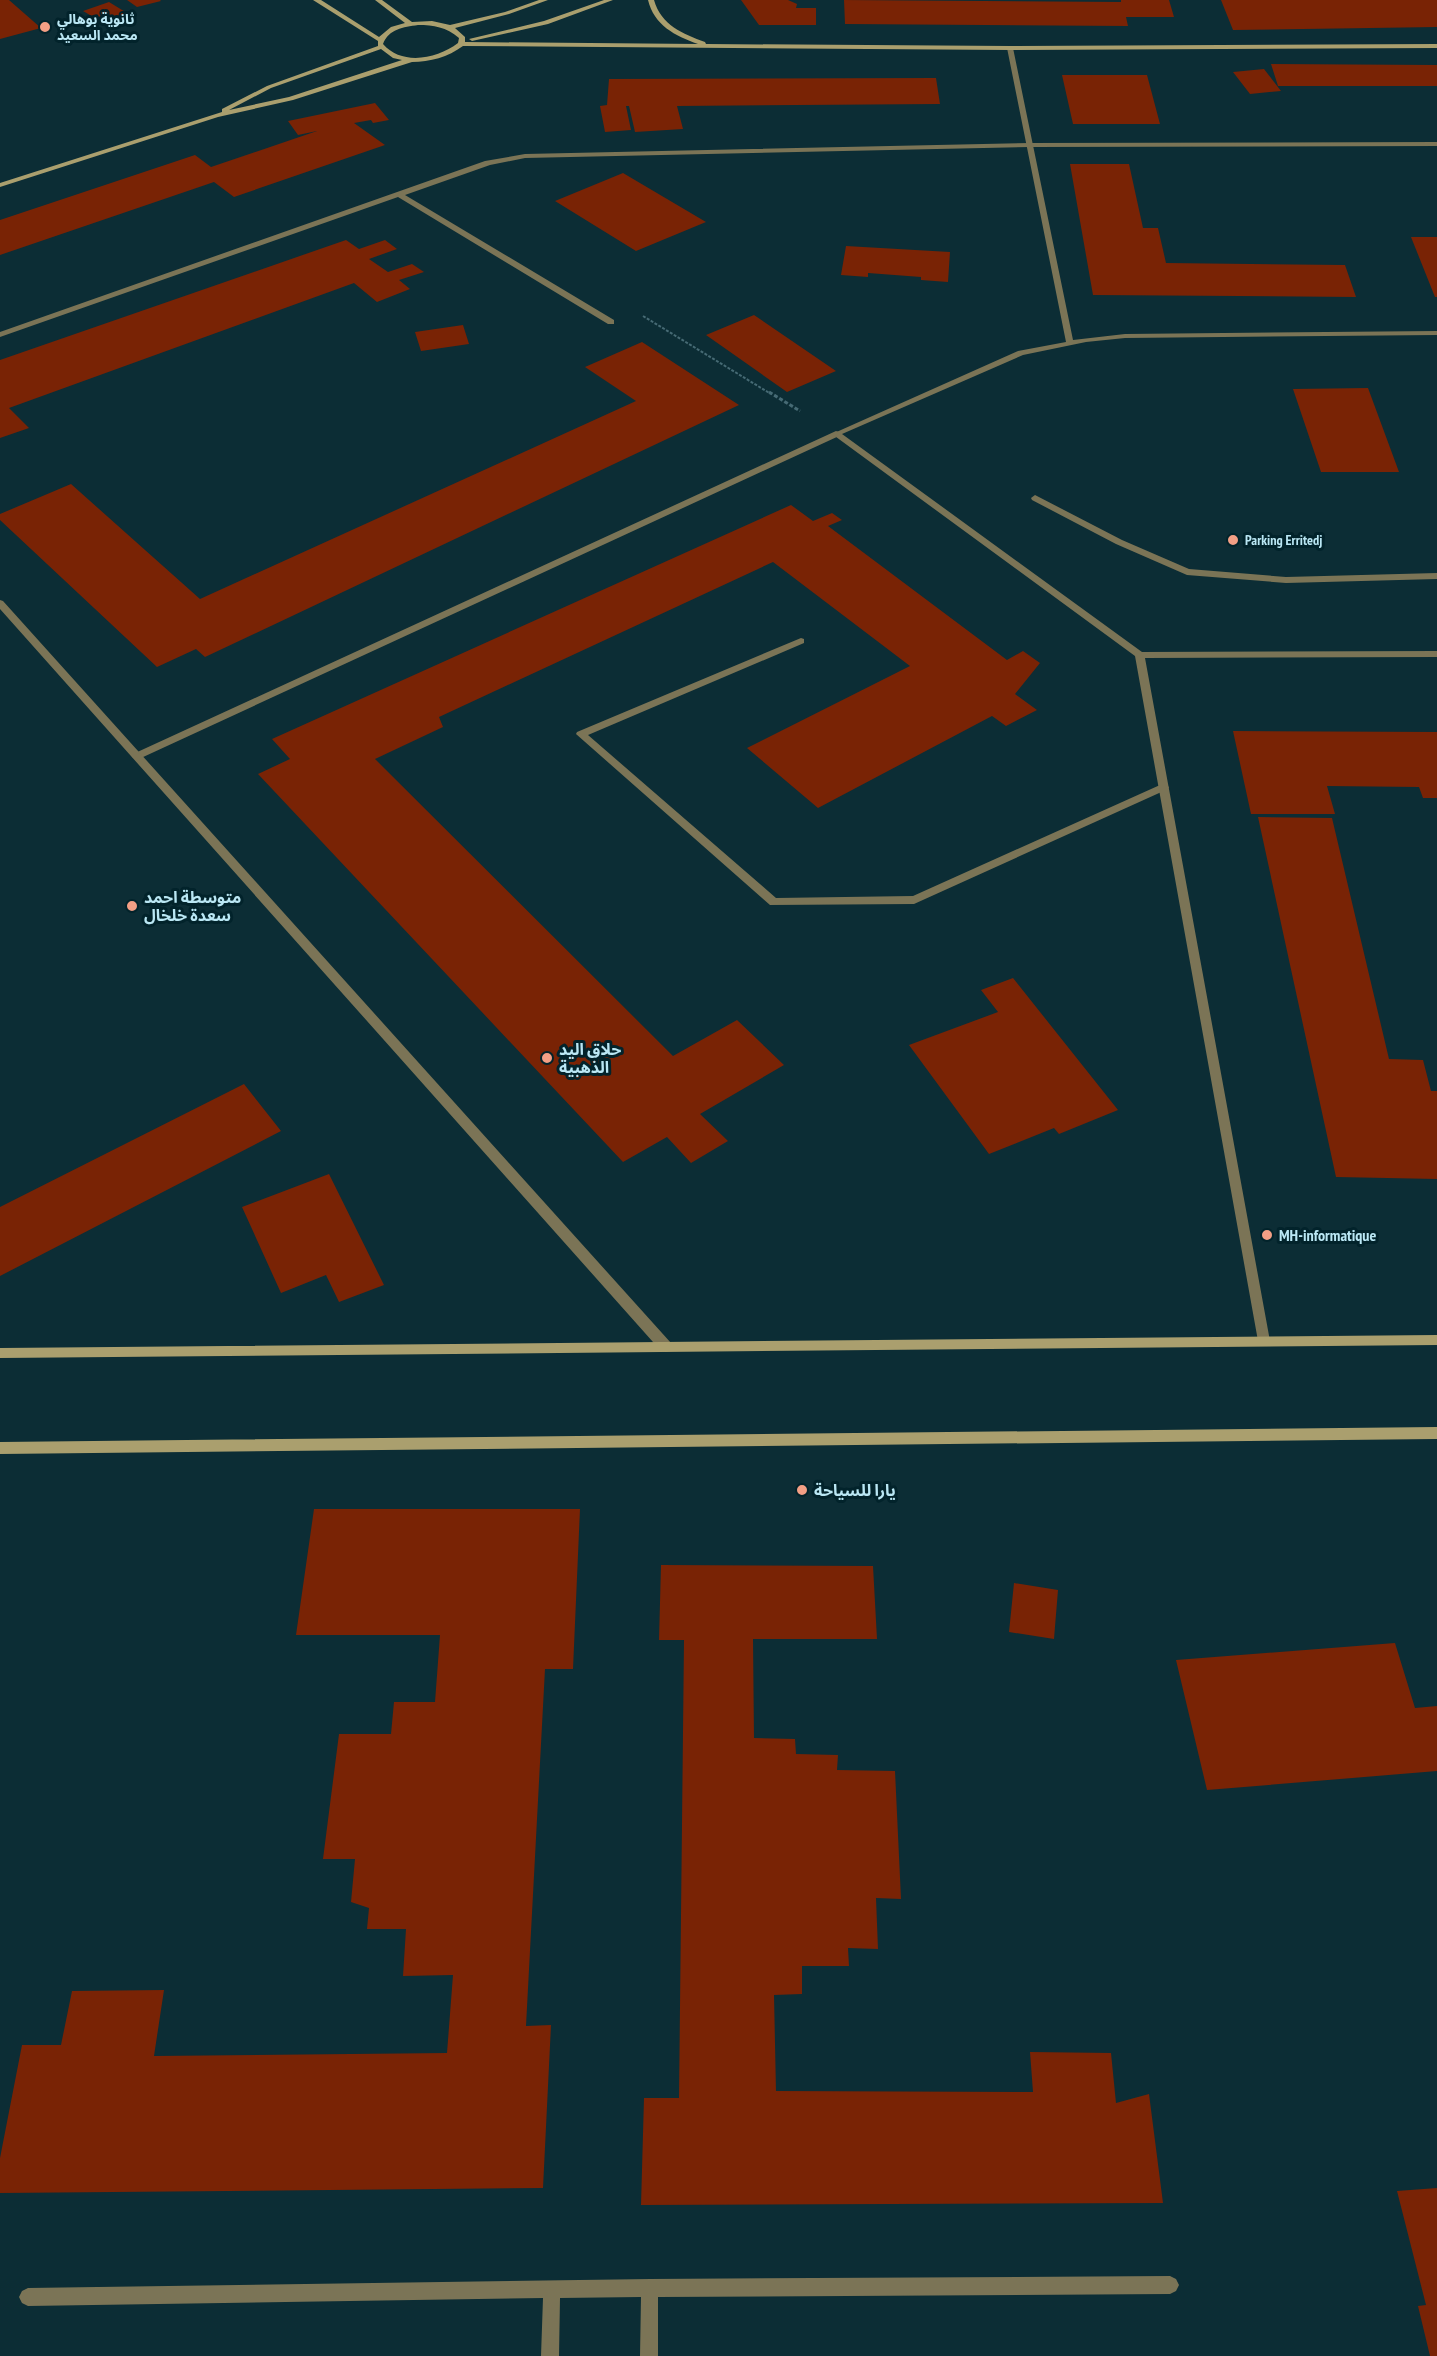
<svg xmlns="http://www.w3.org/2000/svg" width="1437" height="2356" font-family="'PT Sans Narrow','Noto Sans Arabic',sans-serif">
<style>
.building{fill:#792305}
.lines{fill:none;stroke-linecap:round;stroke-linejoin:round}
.path-far1{stroke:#466a74;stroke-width:2;stroke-dasharray:3 1.5;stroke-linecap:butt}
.path{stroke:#466a74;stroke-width:3;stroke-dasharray:4 2;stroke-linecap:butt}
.service{fill:#7b7456;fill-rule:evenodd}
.minor{fill:#7b7456;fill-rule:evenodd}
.tertiary{fill:#7b7456;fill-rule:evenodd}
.secondary{fill:#aa9f6e;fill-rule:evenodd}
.poi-dot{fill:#f39f85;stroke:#02232b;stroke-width:2}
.labels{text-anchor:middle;stroke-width:6;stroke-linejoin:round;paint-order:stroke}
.far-poi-label{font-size:14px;font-weight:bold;fill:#bae7f4;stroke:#02232b;text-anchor:start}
.poi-label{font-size:16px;font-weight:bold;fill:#bae7f4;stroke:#02232b;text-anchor:start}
</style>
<rect width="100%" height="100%" fill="#0c2d35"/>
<!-- building -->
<path class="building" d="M0 0H9L41 28 0 39Z
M127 0H160L161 1 137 7Z
M741 0H788L797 4 796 8H816V25H759Z
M844 0 1121 2V0H1169L1174 17H1126L1128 26 845 24Z
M1221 0H1437V27L1233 30Z
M109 2 127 13 102 22 83 11Z
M1271 64 1437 65V86H1278Z
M1264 69 1281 91 1250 94 1233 72Z
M1062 75H1147L1160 124H1073Z
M936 78 940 104 677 106 683 129 635 132 629 106H626L631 130 605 132 600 106 607 105 609 79Z
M375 103 389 120 373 123 371 120 354 123 385 145 234 197 214 182 0 255V220L195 155 211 167 317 131 298 135 288 121Z
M1070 164H1129L1143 228H1158L1166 263 1345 265 1356 297 1093 295Z
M623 173 706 222 636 251 555 201Z
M1411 237H1437V297H1435Z
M346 240 359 249 385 240 397 249 369 259 388 272 412 264 424 272 399 280 410 289 377 302 354 283 9 408 29 428 0 438V360Z
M846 246 950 252 948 282 921 280V277L868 273V277L841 275Z
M754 315 836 371 787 392 706 335Z
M463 325 469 344 421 351 415 332Z
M642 342 739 405 205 657 196 649 157 667 0 520V514L71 484 200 599 636 401 585 367Z
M1368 388 1399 472H1321L1293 389Z
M791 505 813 521 832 513 842 520 828 526 1007 660 1023 651 1040 663 1015 694 1037 710 1006 726 992 716 818 808 747 748 910 666 773 562 439 717 443 727 375 759 673 1056 737 1020 784 1065 700 1114 728 1141 691 1163 667 1137 623 1162 258 774 290 759 272 739Z
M1233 731 1437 732V798H1423L1419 787 1327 786 1335 814H1251Z
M1258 817 1332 818 1389 1059 1423 1060 1431 1091H1437V1179L1336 1177Z
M1013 978 1118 1110 1059 1134 1054 1128 989 1154 909 1045 998 1012 981 990Z
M244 1084 281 1131 0 1276V1207Z
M329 1174 384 1285 339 1302 326 1275 281 1293 242 1207Z
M314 1509H580L573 1669H545L526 2026 551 2025 543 2188 0 2193V2158L22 2045H61L72 1991 164 1990 154 2056 447 2053 453 1975 403 1976 406 1929H367L369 1908 351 1902 355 1859H323L339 1734H391L394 1702H435L440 1635H296Z
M661 1565 873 1566 877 1639H753L754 1738 795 1739 796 1754 838 1755 837 1770 895 1771 901 1899 876 1898 878 1949 848 1948 849 1966H802V1994L774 1995 776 2091 1033 2092 1030 2052 1111 2053 1116 2103 1149 2094 1163 2203 641 2205 644 2098H679L684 1640H659Z
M1014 1583 1058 1590 1054 1639 1009 1632Z
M1395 1643 1415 1708 1437 1706V1771L1207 1790 1176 1660Z
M1437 2188V2356H1430L1418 2306 1426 2305 1397 2191Z"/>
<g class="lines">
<!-- path-far1 -->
<path class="path-far1" d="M643 316 771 394"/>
<!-- path -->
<path class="path" d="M769 392 800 411"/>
<!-- service -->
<path class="service" d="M1035 495 1122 540 1189 569 1286 577 1437 573V579L1286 583 1187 575 1116 544 1032 500 1031 498Z"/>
<!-- minor -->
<path class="minor" d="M1437 142V146L1030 147 525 158 490 165 405 195 614 320V324H608L398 197 0 337V332L485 161 525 154 1030 143Z
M836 431 839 432V436L141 758H133L132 756 133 754Z
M801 638 804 639V643L588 735 776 898 913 896 1160 785 1164 784 1169 787 1168 789 914 904 770 905 576 734 577 732Z
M1170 2276 1176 2279 1179 2285 1176 2291 1170 2294 658 2297V2356H640L641 2297 560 2298 559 2356H541L543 2298 28 2306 22 2303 19 2297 22 2291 28 2288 650 2279Z"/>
<!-- tertiary -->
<path class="tertiary" d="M1010 46 1013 48 1073 340 1125 334 1437 331V335L1125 338 1086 342 1023 355 842 434 1142 652 1437 651V657L1145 658 1270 1341 1269 1345 1264 1346 1259 1345 1258 1341 1135 656 832 434 1018 351 1066 342 1007 48Z
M0 600 3 601 671 1343 672 1347 671 1351 666 1352 661 1351 0 609Z"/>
<!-- secondary -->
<path class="secondary" d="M313 0H321L379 37 391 27 405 23 375 0H382L412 22 432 21 450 25 505 12 539 0H548L509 14 455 28 465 37V42L698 44C675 36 654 25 648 0H654C661 25 683 34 705 42L706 44 1010 46 1437 44V48L1010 50 463 46C448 57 430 62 412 62L293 100 218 117 0 187V183L222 112V109L267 86 378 46V41ZM418 25C434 25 446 27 459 38L458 43C437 59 402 66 383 44 389 29 403 27 418 25ZM381 49 393 58 402 60 289 97 229 110 271 88Z
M604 0H613L548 24 472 41 469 39 544 21Z
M1437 1335V1345L0 1358V1348Z
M1437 1427V1439L0 1454V1442Z"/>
</g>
<!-- markers -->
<g class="poi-dot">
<circle cx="45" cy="27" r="6"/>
<circle cx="1233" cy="540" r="6"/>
<circle cx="132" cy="906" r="6"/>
<circle cx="547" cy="1058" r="6"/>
<circle cx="1267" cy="1235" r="6"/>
<circle cx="802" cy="1490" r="6"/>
</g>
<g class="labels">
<!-- far-poi labels -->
<g class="far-poi-label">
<text x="57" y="24">ثانوية بوهالي<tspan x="57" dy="16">محمد السعيد</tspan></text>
<text x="1245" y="545">Parking Erritedj</text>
</g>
<!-- poi labels -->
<g class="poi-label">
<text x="144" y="903">متوسطة احمد<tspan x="144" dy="18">سعدة خلخال</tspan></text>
<text x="559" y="1055">حلاق اليد<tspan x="559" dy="18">الذهبية</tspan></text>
<text x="1279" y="1241">MH-informatique</text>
<text x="814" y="1496">يارا للسياحة</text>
</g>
</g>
</svg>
